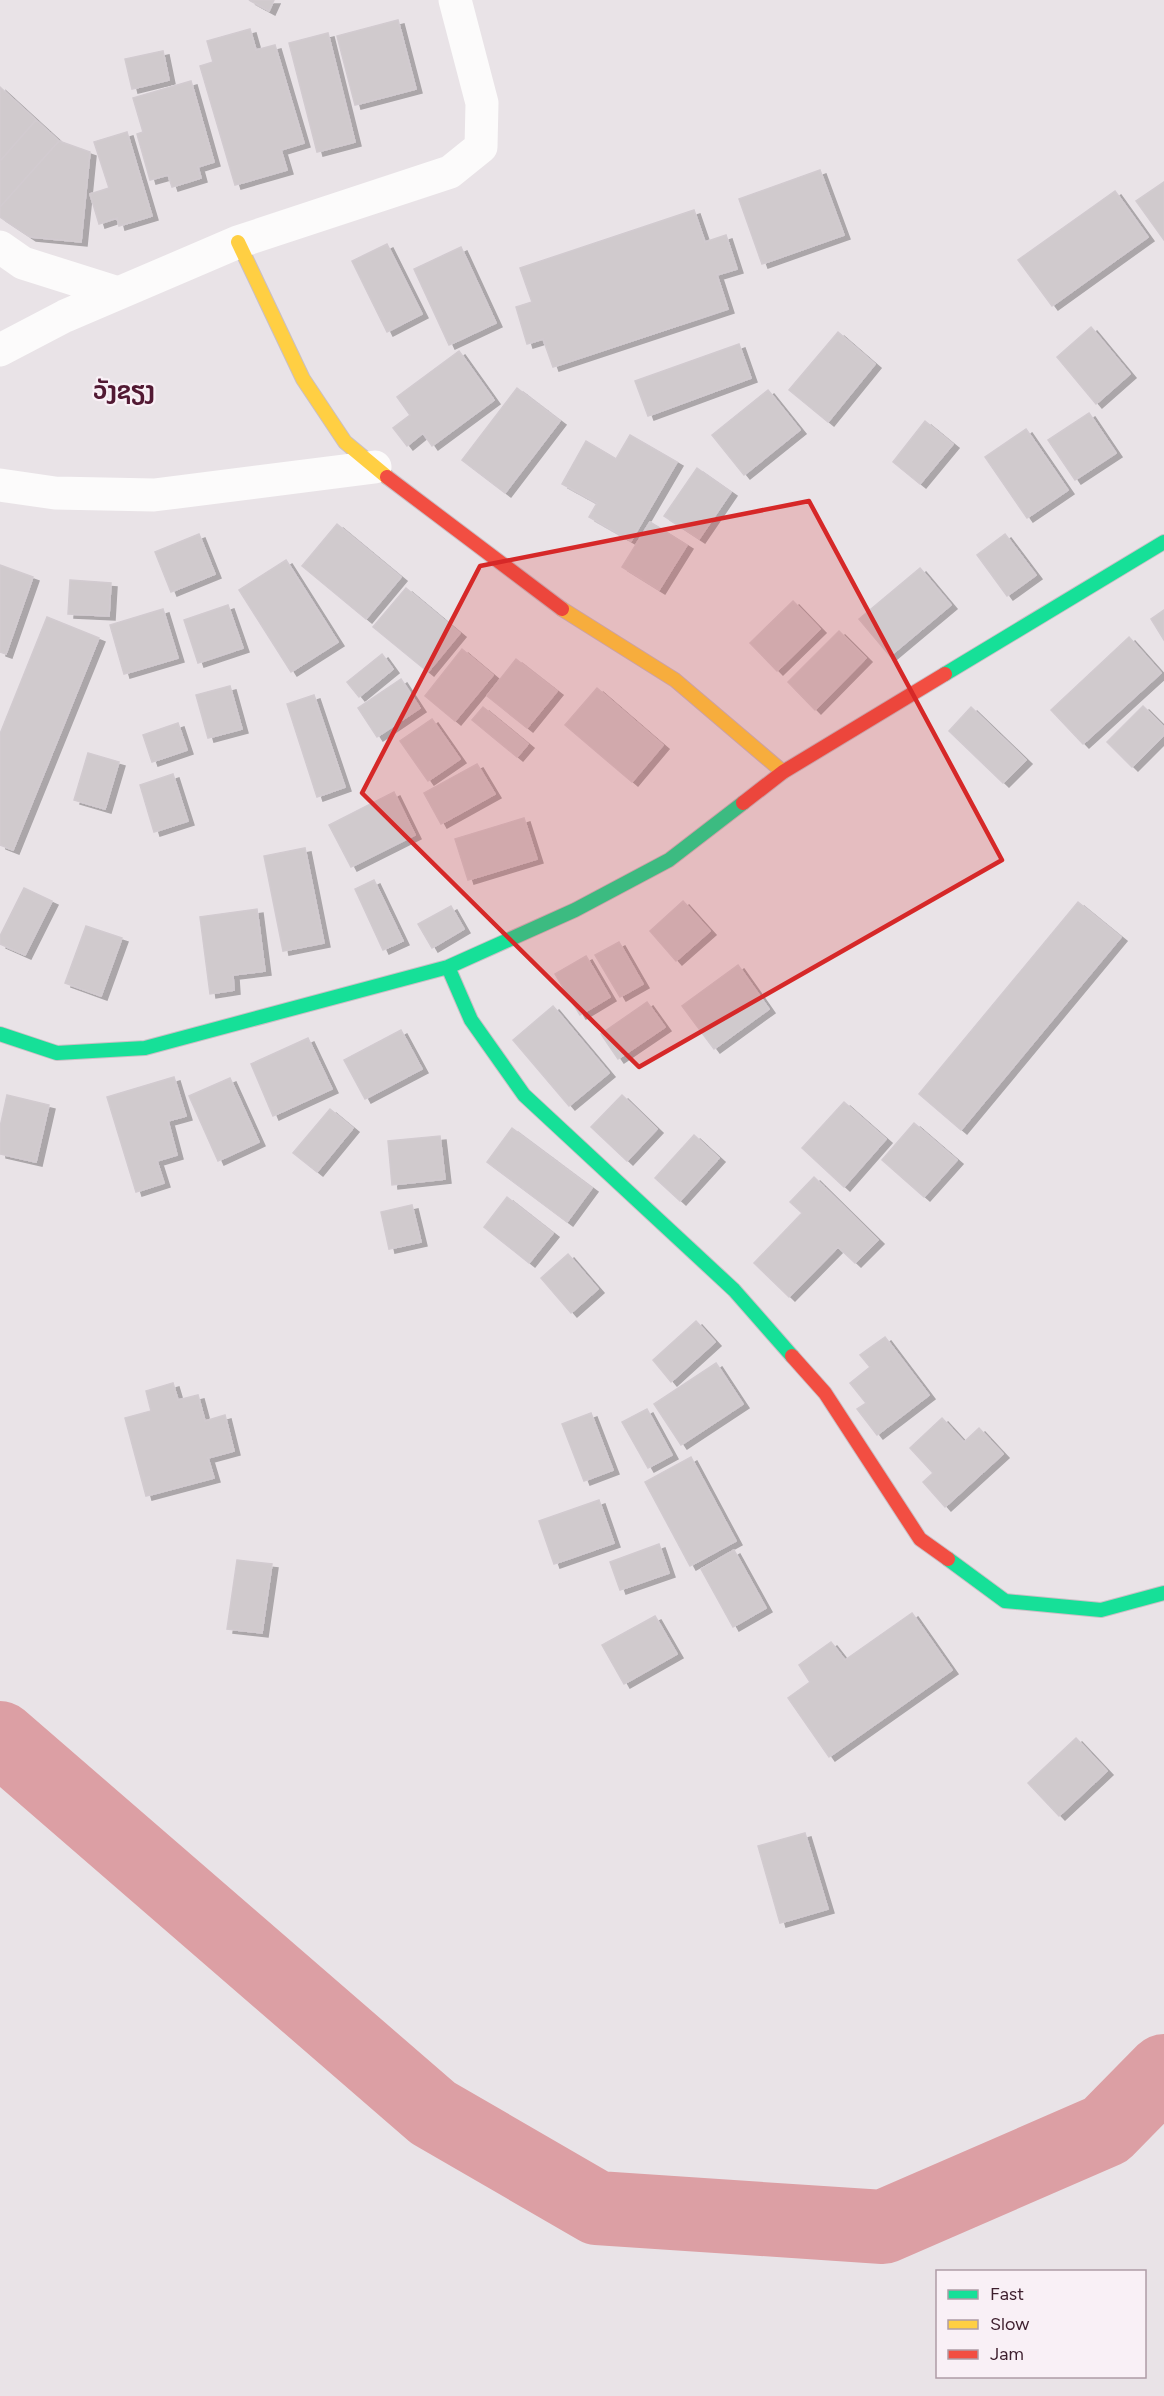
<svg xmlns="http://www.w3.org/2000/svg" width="1164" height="2396" font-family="Figtree,'Noto Sans Lao',sans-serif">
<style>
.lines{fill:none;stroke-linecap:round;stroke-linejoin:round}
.river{stroke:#dc9fa4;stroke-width:74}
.building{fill:#d0cacd;stroke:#d2cbd0;stroke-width:1.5;filter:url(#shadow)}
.fast-casing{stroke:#c9bfc5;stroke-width:16}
.slow-casing{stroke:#c9bfc5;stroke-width:16}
.jam-casing{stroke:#c9bfc5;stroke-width:16}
.street{stroke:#fcfbfb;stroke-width:33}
.fast{stroke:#16e098;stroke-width:14}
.slow{stroke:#ffcf43;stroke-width:14}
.jam{stroke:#f24e42;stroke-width:14}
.marked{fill:#d62828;fill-opacity:0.2;stroke:#d62828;stroke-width:4.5;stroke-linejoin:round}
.labels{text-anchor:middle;stroke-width:4.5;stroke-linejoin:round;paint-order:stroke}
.quarter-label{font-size:24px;font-weight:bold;fill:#521933;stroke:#f9f0f6}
</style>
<defs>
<filter id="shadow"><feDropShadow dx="6" dy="4" stdDeviation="0" flood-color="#0004"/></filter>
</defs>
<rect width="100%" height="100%" fill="#e9e3e7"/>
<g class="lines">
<!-- river -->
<path class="river" d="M0 1738 433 2113 597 2208 883 2227 1106 2130 1164 2071"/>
</g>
<!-- building -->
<path class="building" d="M249 0H274L269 11Z
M398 20 416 89 355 105 337 36Z
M250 29 256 50 275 45 304 143 281 150 287 170 235 185 200 66 213 62 207 41Z
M328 33 355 142 317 152 289 43Z
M163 51 169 80 132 89 125 59Z
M191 81 214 162 198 167 201 178 172 187 168 175 150 180 137 134 143 132 133 98Z
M0 87 36 120 0 161Z
M36 120 59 141 0 207V161Z
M127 132 152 216 119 226 117 218 99 224 90 194 109 188 94 142Z
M59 141 90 152 81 242 30 237 0 217V207Z
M820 170 844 235 762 264 739 199Z
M1164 182V240L1136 201Z
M1115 191 1148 237 1052 306 1018 260Z
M694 210 705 242 726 235 737 269 717 275 728 309 553 367 543 339 527 344 516 307 532 302 520 268Z
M387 244 422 314 387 332 352 261Z
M461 247 496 323 449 345 414 269Z
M1091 327 1130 374 1096 404 1057 357Z
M838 332 875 364 828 422 789 390Z
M739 344 751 378 648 416 635 381Z
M459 351 494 400 432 446 423 433 407 446 393 428 410 415 397 397Z
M517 388 560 421 505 493 462 460Z
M768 390 800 430 744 475 712 435Z
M1089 413 1116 453 1075 480 1048 440Z
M925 421 953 444 920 484 893 462Z
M1026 429 1068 490 1027 518 985 457Z
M630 435 677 462 631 541 589 517 597 503 562 484 586 441 616 459Z
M697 468 731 492 699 539 664 516Z
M650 522 687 545 659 590 622 567Z
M337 524 401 577 366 619 302 566Z
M199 534 215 574 171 592 155 552Z
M1005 534 1036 575 1007 596 977 555Z
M286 560 338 642 291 672 239 590Z
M0 565 33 577 6 654 0 652Z
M920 568 951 605 890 656 859 619Z
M70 580 111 583 109 616 68 614Z
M406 588 460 633 428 672 373 627Z
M793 601 820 629 777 671 750 643Z
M228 605 243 648 198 663 184 620Z
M163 609 178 658 124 674 110 625Z
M1164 610V640L1151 619Z
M47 617 99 638 13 850 0 845V734Z
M839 631 866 658 815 710 788 682Z
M1129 637 1161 673 1083 744 1051 710Z
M462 649 493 675 455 721 425 696Z
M382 654 393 669 359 697 347 682Z
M516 659 557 691 527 728 487 696Z
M401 679 420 708 377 737 358 708Z
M230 686 242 729 208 738 196 695Z
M597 688 663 745 632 782 565 725Z
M314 695 345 787 317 797 287 704Z
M1143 706 1164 727V735L1132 767 1107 742Z
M483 707 528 744 517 757 472 720Z
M971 707 1026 760 1003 783 949 731Z
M432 719 460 759 428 781 400 741Z
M178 723 187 750 152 762 143 735Z
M88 753 119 762 105 809 74 800Z
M477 764 495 794 441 824 424 793Z
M173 774 188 821 154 832 140 785Z
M394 792 415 835 351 867 329 825Z
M524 818 537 859 468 880 455 839Z
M305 848 324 943 283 951 264 856Z
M374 880 403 941 383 950 355 889Z
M24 888 52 901 25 955 0 944V936Z
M683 901 710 931 676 961 650 931Z
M1078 902 1121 937 961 1130 919 1094Z
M451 906 464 929 432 948 418 924Z
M257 909 265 971 233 975 234 990 210 994 200 917Z
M86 926 122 938 101 996 65 983Z
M619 942 643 984 620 997 595 955Z
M586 956 610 997 580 1015 555 974Z
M738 965 769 1009 714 1049 682 1006Z
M647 1002 665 1027 618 1059 601 1034Z
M553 1006 609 1073 569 1106 513 1040Z
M401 1030 422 1069 365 1099 344 1060Z
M308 1038 332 1089 273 1116 251 1064Z
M174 1077 186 1116 168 1121 177 1155 157 1161 164 1183 136 1192 107 1097Z
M230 1078 259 1142 218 1161 189 1096Z
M7 1095 49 1105 36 1162 0 1154V1127Z
M622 1095 657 1129 627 1161 591 1127Z
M844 1102 886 1139 844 1187 802 1148Z
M330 1109 353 1128 317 1172 293 1153Z
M914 1123 957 1160 924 1197 882 1160Z
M512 1128 592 1188 567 1222 487 1162Z
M694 1135 719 1158 680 1201 655 1178Z
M440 1136 445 1179 392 1185 388 1141Z
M814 1177 878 1240 855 1263 838 1247 789 1297 754 1263 802 1213 790 1202Z
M507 1197 553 1233 529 1263 484 1227Z
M412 1205 421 1242 389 1249 381 1212Z
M568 1254 598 1289 571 1313 541 1278Z
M696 1321 715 1342 671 1382 653 1360Z
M885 1337 929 1395 877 1435 857 1409 866 1403 850 1383 870 1367 860 1355Z
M716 1363 743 1404 681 1445 654 1404Z
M173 1383 178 1400 198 1395 205 1421 225 1415 234 1451 208 1458 214 1478 146 1496 125 1418 151 1411 146 1391Z
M647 1409 672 1455 648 1468 622 1422Z
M591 1413 613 1470 584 1481 562 1424Z
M942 1418 964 1442 979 1428 1003 1454 945 1507 923 1482 933 1473 910 1448Z
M691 1457 736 1541 690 1566 645 1482Z
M599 1500 614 1543 554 1564 539 1521Z
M659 1544 669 1573 620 1590 610 1562Z
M734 1550 766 1608 733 1627 701 1569Z
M237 1560 272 1564 262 1633 227 1629Z
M912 1613 952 1670 829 1757 788 1698 810 1682 799 1665 831 1642 845 1660Z
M655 1616 677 1654 624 1684 602 1645Z
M1076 1738 1107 1771 1059 1816 1028 1783Z
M805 1833 828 1909 780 1923 758 1846Z"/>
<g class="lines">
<!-- fast casing -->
<g class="fast-casing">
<path id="fast" d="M945 674 1164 542
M448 967 471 1020 524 1095 734 1290 792 1356
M0 1034 57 1053 145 1048 448 967 575 910 669 860 743 803
M948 1559 1005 1601 1101 1610 1164 1593"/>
</g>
<!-- slow casing -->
<g class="slow-casing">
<path id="slow" d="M238 242 303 379 345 442 387 477
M562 609 675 680 783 772"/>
</g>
<!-- jam casing -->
<g class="jam-casing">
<path id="jam" d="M387 477 562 609
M743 803 783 772 945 674
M792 1356 825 1393 920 1539 948 1559"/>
</g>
<!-- street -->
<path class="street" d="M0 247 23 263 118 293
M0 350 65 316 238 242 450 172 481 147 482 103 455 0
M0 485 55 493 154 495 375 467"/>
<!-- fast -->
<use href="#fast" class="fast"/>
<!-- slow -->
<use href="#slow" class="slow"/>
<!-- jam -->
<use href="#jam" class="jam"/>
</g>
<!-- marked area -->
<path class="marked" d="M809 501 1002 860 639 1067 362 793 480 566Z"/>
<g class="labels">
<!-- quarter labels -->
<g class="quarter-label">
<text x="124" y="399">ວັງຊຽງ</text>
</g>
</g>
<!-- legend -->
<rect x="936" y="2270" width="210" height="108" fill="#f9f0f6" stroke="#ae9ca6" stroke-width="1.5"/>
<rect x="948" y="2290" width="30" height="9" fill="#16e098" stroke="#ae9ca6" stroke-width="1.5"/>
<text x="990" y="2300" font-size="18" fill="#3e1f2e">Fast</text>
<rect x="948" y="2320" width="30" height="9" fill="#ffcf43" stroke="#ae9ca6" stroke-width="1.5"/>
<text x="990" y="2330" font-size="18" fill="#3e1f2e">Slow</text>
<rect x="948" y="2350" width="30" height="9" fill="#f24e42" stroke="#ae9ca6" stroke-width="1.5"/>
<text x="990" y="2360" font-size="18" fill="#3e1f2e">Jam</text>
</svg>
